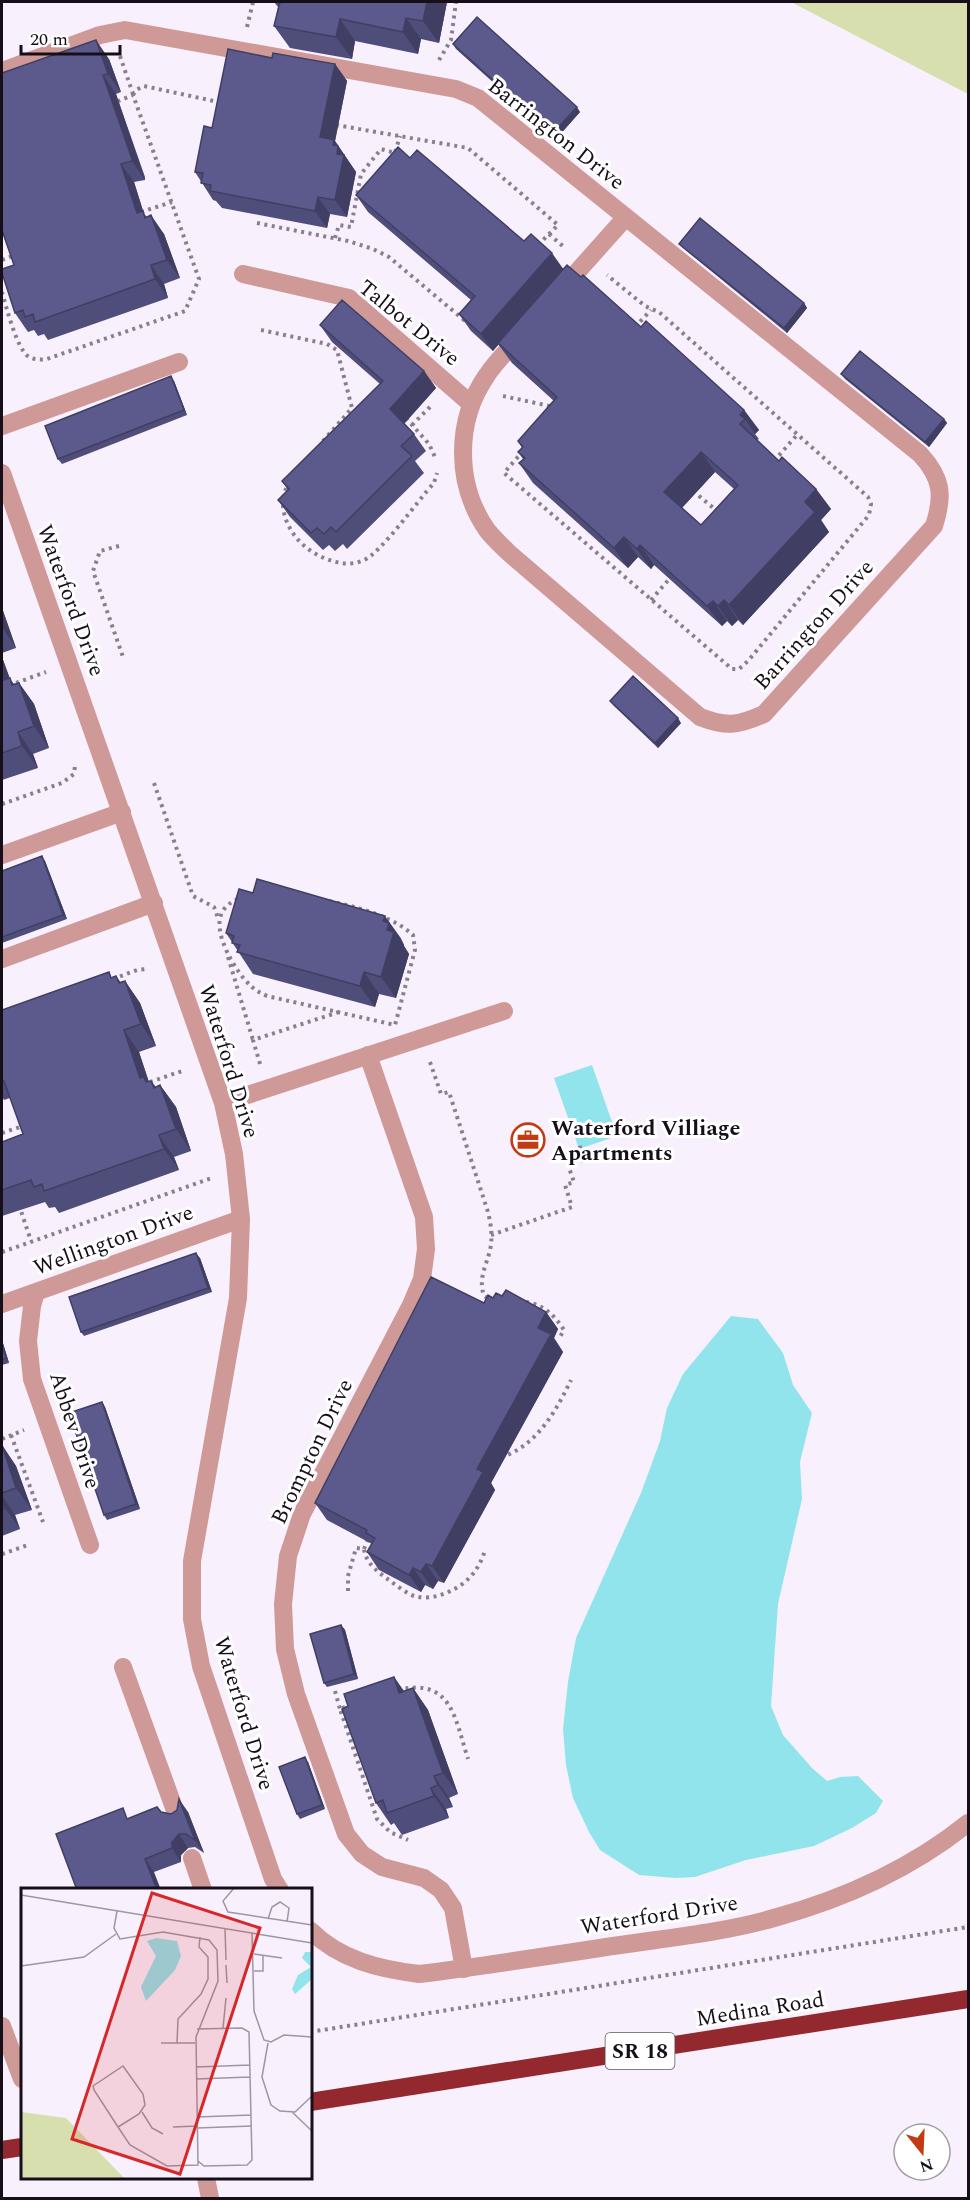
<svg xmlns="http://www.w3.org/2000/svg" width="970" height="2200" font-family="Spectral,serif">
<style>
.green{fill:#d7dfae}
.water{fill:#92e4ec}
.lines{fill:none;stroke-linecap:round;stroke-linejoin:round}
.path{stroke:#88808c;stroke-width:4;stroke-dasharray:3 4.5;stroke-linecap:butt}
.minor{stroke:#ce9997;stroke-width:18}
.highway{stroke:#93292f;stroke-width:18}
.wall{fill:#4f4d79;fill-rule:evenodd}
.shaded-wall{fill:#403f63}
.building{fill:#5c5a8d;stroke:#403f63;stroke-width:1.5;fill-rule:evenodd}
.labels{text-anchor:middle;stroke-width:6;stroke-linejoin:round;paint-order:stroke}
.shield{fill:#fff;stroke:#5c575f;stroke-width:1.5}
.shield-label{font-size:21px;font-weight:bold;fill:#160f1a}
.street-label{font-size:22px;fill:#160f1a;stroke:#fff}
.poi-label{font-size:22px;font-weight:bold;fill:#160f1a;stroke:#fff;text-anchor:start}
.inset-road{fill:none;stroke:#9e96a2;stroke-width:1.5}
.view{fill:#d62828;fill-opacity:0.15;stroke:#d62828;stroke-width:3}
.inset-edge{fill:none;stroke:#160f1a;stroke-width:3}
</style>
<rect width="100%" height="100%" fill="#f8f0fd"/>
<!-- green -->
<path class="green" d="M791 2H968V94Z"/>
<!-- water -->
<path class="water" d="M592 1065 617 1136 579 1149 554 1078Z
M731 1316 758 1319 783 1353 793 1385 812 1413 800 1462 802 1499 778 1604 771 1706 783 1735 812 1768 827 1781 840 1777 858 1776 883 1801 876 1813 852 1828 814 1846 746 1860 695 1877 675 1878 639 1875 600 1850 589 1832 573 1798 566 1765 563 1729 568 1682 576 1638 641 1493 660 1441 667 1408 683 1374Z"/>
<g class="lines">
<!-- path -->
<path class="path" d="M247 27 253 2
M120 56 133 94
M439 60 451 40 456 2
M133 95 136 90 144 86 223 103
M336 125 468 148 558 225 538 245
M141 212 172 202
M257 223 348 241 373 249 389 257 464 320 465 319
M549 234 565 248
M335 238 339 225 351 227 361 174 381 149 395 153 400 136
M2 260 15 255
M2 292C6 306 17 350 29 357 35 360 41 360 47 359L185 311 199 279 133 95 116 102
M635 327 651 310
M261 330 327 344 337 350 352 408 322 442
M503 396 554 407
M406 418 429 444 435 457
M412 425 433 404
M523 451 504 473 732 669H739L748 661 869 515 871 504 868 497 659 312 645 306 607 275
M774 461 797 435
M693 491 717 511
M283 498 288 482
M283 505C284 524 296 541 311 551 327 561 347 568 364 560 382 552 418 500 434 483L437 473
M119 546 100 551 93 571 123 657
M651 600 671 577
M2 688 46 672
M154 783 193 896 214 907 218 918
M2 804 62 783 74 774 75 766
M255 893C299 894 381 905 413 935L415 950 395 1025 267 996C261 993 256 991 251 986 236 973 210 930 223 911 229 900 244 897 255 893Z
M228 957 253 1040
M113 979 137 970 148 969
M430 1062 441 1094 449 1092 488 1212C491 1225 493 1237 490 1250 486 1267 478 1278 484 1296L489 1299
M260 1064 253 1040 339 1012
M150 1082 185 1070
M2 1133 23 1126
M19 1205 31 1241
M491 1235 572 1207 565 1185 574 1182 568 1165 584 1160 579 1144
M2 1252 212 1178
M526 1302C543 1304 555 1316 564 1330L560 1337
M11 1435 43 1522
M2 1439 24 1430
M501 1457C536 1447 556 1411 571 1380
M364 1549 368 1539
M2 1554 28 1545
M348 1591V1576L356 1548 364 1549C366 1563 376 1570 386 1578 395 1584 404 1592 414 1596 420 1598 430 1598 437 1596 462 1589 478 1574 485 1550
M398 1690C452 1677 455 1719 468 1759
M335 1691 340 1709
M345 1707 340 1709 377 1819 390 1832 408 1840
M310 2032 968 1927"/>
<!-- minor -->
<path class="minor" d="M2 71 100 35 125 30 456 89 478 98 920 454C942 478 944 495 934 526L764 714C738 726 726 727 700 717L509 553C502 546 493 538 487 530 455 484 455 421 487 375 496 361 509 349 520 337
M243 274 349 298 471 404
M560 291 626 217
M2 426 179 362
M2 473 223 1103 234 1154 241 1219 238 1298 192 1561V1619L201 1666 273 1879 280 1890
M2 855 122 812
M2 959 154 903
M368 1055 424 1217 426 1249 422 1279 411 1305 302 1514 288 1556 283 1604 285 1649 296 1694 346 1834 362 1854 382 1867 424 1878 441 1890 453 1908 464 1969
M223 1103 504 1011
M36 1292 32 1306 28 1341 32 1379 90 1545
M2 1304 241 1219
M123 1667 177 1816
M192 1858 203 1890
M310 1930C340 1960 379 1969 419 1974 484 1966 548 1956 613 1946 666 1938 722 1933 774 1918 843 1899 912 1868 968 1823
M2 2026 22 2079
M206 2178 210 2198"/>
<!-- highway -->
<path class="highway" d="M310 2102 968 1999
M2 2150 22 2147"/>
</g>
<!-- wall -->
<path class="wall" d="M274 2H447L439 43 421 39 418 54 355 41 352 59 290 48 274 26 278 7Z
M453 44 580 112 556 139 456 49Z
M272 58 335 64 347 81 335 141 356 172 347 217 330 214 327 228 222 208 216 201 213 200 195 172 212 128Z
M109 59 121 92 116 94 145 177V180L134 182 144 214 164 234 180 278 164 284 168 298 48 340 44 334 38 336 34 330 28 332 15 313 14 265 2 232V73Z
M410 158 524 241 564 269 581 277 641 327 744 410 759 430 755 434 759 439 757 440 779 461 816 489 831 509 821 520 829 532 743 625 738 620 732 626 727 621 722 626 654 565 651 569 638 557 628 568 533 483 519 463 523 459 518 452 522 448 518 441 554 401 512 363 498 344 493 351 471 331 459 314 471 300 368 212 356 195ZM715 472 734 489 701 525 682 508Z
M679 244 804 303 807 308 787 333 683 248Z
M320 325 424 371 436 388 404 424 414 434 426 451 415 461 424 473 347 549 343 544 335 551 329 545 323 550 290 517 278 500 288 490 282 481 380 384 332 342Z
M841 374 944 419 947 423 929 447 845 379Z
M174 381 187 415 62 464 58 459Z
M2 608 16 648 2 653Z
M2 657 10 679 14 684 19 683 34 704 49 748 33 754 38 768 2 780Z
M610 701 681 723 658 748 613 705Z
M45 861 67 919 2 943V871Z
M226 933 400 937 404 945V946L409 954 396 998 379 994 375 1007 253 974Z
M116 976 120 982 125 981 140 1003 156 1046 139 1052 149 1082 151 1081 156 1087 160 1085 176 1107 191 1151 174 1157 179 1170 59 1213 55 1207 49 1208 45 1202 2 1216V1142L23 1134 10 1098 4 1100 3 1098H2V1010Z
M200 1258 212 1292 84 1336 81 1332Z
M502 1296 546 1312 558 1329 554 1338 563 1352 491 1483 495 1490 444 1583 438 1581 433 1589 425 1585 421 1592 379 1570 367 1552 372 1544 327 1520 315 1503 484 1303 493 1298Z
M2 1340 9 1363 2 1365Z
M102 1402 105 1407 140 1509 107 1520 104 1515Z
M2 1445 16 1466 32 1510 15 1515 20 1529 2 1536Z
M341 1625 345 1630 358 1679 327 1687 324 1683Z
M394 1677 404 1691 413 1688 428 1710 458 1794 449 1798 453 1807 446 1809 449 1818 402 1835 394 1823 391 1825 376 1803 348 1706Z
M308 1762 325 1809 300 1819 297 1814Z
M161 1812 171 1814 188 1812 204 1853 195 1847 188 1848 181 1855V1862L154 1872 77 1890 130 1818Z"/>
<!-- shaded-wall -->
<path class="shaded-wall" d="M427 2H447L439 43 423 21Z
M406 18 421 39 418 54 403 32Z
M340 19 355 41 352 59 336 37Z
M96 40 109 59 121 92 108 74Z
M335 64 347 81 335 141 356 172 347 217 335 200 320 137Z
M103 75 116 94 145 180 132 161Z
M577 107 580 112 556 139 552 134Z
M121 164 134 182 144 214 156 230 137 213Z
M318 197 330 214 327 228 315 211Z
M151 215 164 234 180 278 167 260Z
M552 253 564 270 493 351 481 334Z
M151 265 164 284 168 298 155 279Z
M804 303 807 308 787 333 784 328Z
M424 371 436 388 402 426 390 409Z
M171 376 174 381 187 415 184 410Z
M744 410 759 430 755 434 745 419 740 415Z
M944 419 947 423 929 447 925 442Z
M701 452 715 472 678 512 664 492Z
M816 489 831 509 821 520 829 532 743 625 729 605 805 502Z
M624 537 638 557 628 568 614 548Z
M640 545 654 565 651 569 637 549Z
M724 600 738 620 732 626 718 606Z
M713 601 727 621 722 626 707 606Z
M2 608 16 648 2 627Z
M2 657 10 679 24 699 19 683 34 704 49 748 34 726 4 680 2 673Z
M678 718 681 723 658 748 655 743Z
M18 732 33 754 38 768 22 746Z
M42 856 45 861 67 919 63 915Z
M385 916 400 937 404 945V946L409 954 396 998 381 977 387 930 383 921Z
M364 972 379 994 375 1007 360 986Z
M116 976 131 997 125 981 140 1003 156 1046 141 1024Z
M124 1030 139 1052 150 1086 140 1078Z
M151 1081 166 1102 160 1085 176 1107 191 1151 176 1129 154 1088Z
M159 1135 174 1157 179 1170 164 1149Z
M196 1253 200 1258 212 1292 208 1288Z
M546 1312 558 1329 554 1338 563 1352 491 1483 495 1490 444 1583 432 1566 538 1328Z
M2 1340 9 1363 6 1358 2 1345Z
M102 1402 105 1407 140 1509 136 1504Z
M2 1445 16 1466 32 1510 16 1488Z
M2 1496 15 1515 20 1529 5 1508Z
M426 1564 438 1581 433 1589 421 1572Z
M413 1568 425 1585 421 1592 409 1575Z
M341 1625 345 1630 358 1679 354 1674Z
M394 1677 409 1699 399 1693Z
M413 1688 428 1710 458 1794 443 1773Z
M305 1757 308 1762 325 1809 322 1805Z
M434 1776 449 1798 453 1807 438 1785Z
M431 1788 446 1809 449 1818 434 1796Z
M179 1799 188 1812 204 1853 195 1840Z
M179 1834 188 1848 181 1855V1862L172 1848V1842Z
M145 1859 154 1872 161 1890H157Z"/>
<!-- building -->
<path class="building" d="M280 2H427L423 21 406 18 403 32 340 19 336 37 274 26Z
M477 17 577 107 552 134 453 44Z
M96 40 108 74 103 75 132 159V161L121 164 137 213 143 211 145 218 151 215 167 260 151 265 155 279 35 322 33 314 25 317 23 310 15 313 2 273V269L14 265 2 230V73Z
M228 49 272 58 273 53 335 64 320 137 334 140 333 145 338 146 337 154 344 155 335 200 318 197 315 211 210 191 211 185 201 183 203 173 195 172 204 126 212 128Z
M398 147 410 158 417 150 524 241 531 234 552 253 481 334 459 314 475 296 356 195Z
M700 218 804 303 784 328 679 244Z
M567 265 581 277 583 275 641 327 646 321 744 410 740 415 745 419 740 424 779 461 782 457 816 489 805 502 815 512 729 605 724 600 718 606 713 601 707 606 640 545 637 549 624 537 614 548 519 463 525 458 518 452 523 447 518 441 557 397 498 343ZM701 452 738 485 701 525 664 492Z
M342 300 424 371 390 409 414 434 401 446 412 456 336 532 331 527 324 534 317 528 311 533 278 500 289 489 282 481 383 381 320 325Z
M860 351 944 419 925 442 841 374Z
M171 376 184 410 58 459 45 426Z
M2 673 4 680 10 678 12 685 19 683 34 726 18 732 22 746 2 753Z
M633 676 678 718 655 743 610 701Z
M42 856 63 915 2 937V871Z
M257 879 385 916 383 921 389 923 387 930 394 932 381 977 364 972 360 986 237 952 240 945 232 943 234 936 226 933 239 889 253 893Z
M109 972 111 978 116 976 119 983 125 981 141 1024 124 1030 140 1078 144 1077 146 1082 151 1081 154 1088 160 1085 176 1129 159 1135 164 1149 44 1191 42 1184 34 1187 31 1180 2 1190V1142L23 1134 4 1081H2V1010Z
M196 1253 208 1288 81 1332 69 1297Z
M431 1277 484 1303 488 1295 493 1298 496 1293 502 1296 506 1290 546 1312 538 1328 551 1334 477 1469 483 1472 432 1566 426 1564 421 1572 413 1568 409 1575 367 1552 375 1538 366 1533 367 1530 315 1503Z
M2 1345 6 1358 2 1360Z
M102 1402 136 1504 104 1515 69 1413Z
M2 1445 16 1488 2 1493Z
M2 1499 5 1508 2 1509Z
M341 1625 354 1674 324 1683 310 1634Z
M394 1677 399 1693 413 1688 443 1773 434 1776 438 1785 431 1788 434 1796 387 1813 383 1800 376 1803 342 1709 348 1706 344 1694Z
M305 1757 322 1805 297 1814 279 1767Z
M179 1799 195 1840 186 1834H179L172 1842V1848L145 1859 157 1890H77L56 1834 123 1808 127 1819 157 1807 161 1812 171 1814 177 1810Z"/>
<!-- icons -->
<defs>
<g id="office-ring" transform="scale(1.725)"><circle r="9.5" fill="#fff" stroke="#c33a13" stroke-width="1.5"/><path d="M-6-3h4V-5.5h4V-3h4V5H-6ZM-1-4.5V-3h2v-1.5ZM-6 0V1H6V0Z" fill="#c33a13"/></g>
</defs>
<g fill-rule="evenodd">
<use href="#office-ring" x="528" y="1140"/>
</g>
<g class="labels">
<!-- shield labels -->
<rect class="shield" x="605.5" y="2033" width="69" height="36" rx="4.5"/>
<g class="shield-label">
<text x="640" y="2058">SR 18</text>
</g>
<!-- street labels -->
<g class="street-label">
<text transform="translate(557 133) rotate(38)" y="8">Barrington Drive</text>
<text transform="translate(410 322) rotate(39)" y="8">Talbot Drive</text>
<text transform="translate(72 600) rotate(70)" y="8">Waterford Drive</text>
<text transform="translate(813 624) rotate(-48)" y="8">Barrington Drive</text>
<text transform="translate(230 1061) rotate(73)" y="8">Waterford Drive</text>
<text transform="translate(113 1239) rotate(-20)" y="8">Wellington Drive</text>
<text transform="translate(76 1430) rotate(72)" y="8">Abbev Drive</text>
<text transform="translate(311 1451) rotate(-64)" y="8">Brompton Drive</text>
<text transform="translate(245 1713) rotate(73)" y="8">Waterford Drive</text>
<text transform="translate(659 1914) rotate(-9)" y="8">Waterford Drive</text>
<text transform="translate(760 2008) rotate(-9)" y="8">Medina Road</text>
</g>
<!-- poi labels -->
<g class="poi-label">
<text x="551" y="1135">Waterford Villiage<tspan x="551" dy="25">Apartments</tspan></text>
</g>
</g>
<!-- overview -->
<g transform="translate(21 1888)">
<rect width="291" height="291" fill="#f8f0fd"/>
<path d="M0 224 45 230 104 291H0Z" fill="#d7dfae"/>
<path d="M135 50 156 53 160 68 154 82 125 113 120 99 135 68 126 53ZM284 64H291V91L274 106 271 101 277 87 290 79 281 70Z" fill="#92e4ec"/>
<path class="inset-road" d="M213 0 202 13 207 24 291 37M0 7 291 55M96 23 93 40 99 51 142 44 188 52 196 62 197 93 175 149 177 277 146 278 109 257 97 239 73 202 72 198 102 178 122 206 124 217 118 226 97 239M247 31 251 19 259 14 268 20 266 34M204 41 205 72M231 45 233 123 243 152 250 154 263 147 291 149M233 66 261 70M205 77 206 95M0 78 63 69 95 46M233 83H242V67M202 140 205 110M176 141 221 140 228 144 231 272 226 277 183 278 177 273M140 155H174M156 155 157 131 180 106 187 91V69L178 59 179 49M247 155 241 189 250 217 259 223 274 224 291 208M175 179 229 177M175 191 229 189M121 224 131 240 142 246M271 224 291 243M176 229 230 227M152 239 176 238M176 240 231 238"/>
<path class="view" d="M131 5 239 40 159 286 51 251Z"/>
<rect width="291" height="291" class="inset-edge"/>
</g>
<!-- border -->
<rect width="970" height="2200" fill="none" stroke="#160f1a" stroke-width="6"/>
<!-- north arrow -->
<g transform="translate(922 2152) rotate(162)"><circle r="28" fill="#ffffff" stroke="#a29fa3" stroke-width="1.5"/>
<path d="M0-4.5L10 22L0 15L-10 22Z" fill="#c33a13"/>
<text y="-9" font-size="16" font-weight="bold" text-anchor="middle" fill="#160f1a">N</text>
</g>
<!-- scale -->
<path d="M21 45v9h99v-9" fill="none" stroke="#160f1a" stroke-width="3"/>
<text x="30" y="45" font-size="18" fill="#160f1a" stroke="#ffffff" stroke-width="4.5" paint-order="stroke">20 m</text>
</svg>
